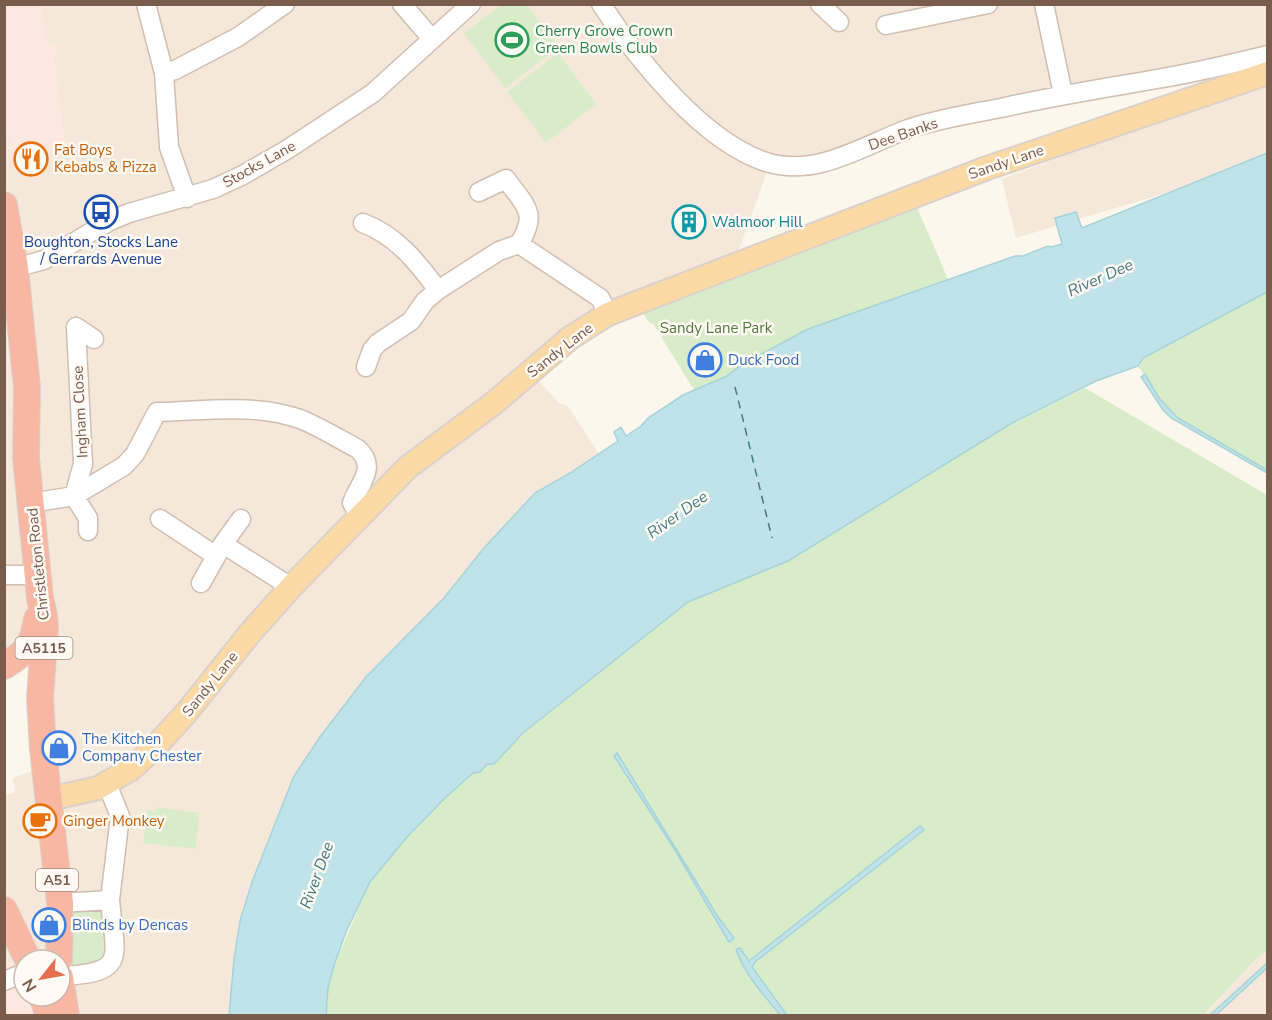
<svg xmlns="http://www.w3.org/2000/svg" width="1272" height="1020" font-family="'Nunito Sans',sans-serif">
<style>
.residential{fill:#f5e8da}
.commercial{fill:#fde8e0}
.green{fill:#d8ecc9}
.water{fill:#bfe3e8;stroke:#a5d3da;stroke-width:1.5}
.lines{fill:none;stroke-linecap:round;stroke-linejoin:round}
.ferry{stroke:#437c86;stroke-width:1.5;stroke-dasharray:8 6;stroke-linecap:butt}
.minor-casing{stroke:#d1beb0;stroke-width:21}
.major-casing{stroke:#dad1cd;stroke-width:26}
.highway-casing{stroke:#dad1cd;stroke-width:28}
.minor{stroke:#fff;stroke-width:18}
.major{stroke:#fbd9a5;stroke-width:22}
.highway{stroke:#f7b7a3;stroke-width:26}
.labels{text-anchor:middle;stroke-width:5;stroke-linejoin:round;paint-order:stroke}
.shield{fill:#fffaf3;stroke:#a28b7f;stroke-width:1.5}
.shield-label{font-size:14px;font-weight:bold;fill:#7a5c4d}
.leisure-label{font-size:15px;fill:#27864d;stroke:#fffaf3;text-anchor:start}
.street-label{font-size:15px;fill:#7a5c4d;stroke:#fffaf3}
.food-label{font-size:15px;fill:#c56008;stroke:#fffaf3;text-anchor:start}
.culture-label{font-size:15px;fill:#0d838f;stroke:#fffaf3;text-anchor:start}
.transit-label{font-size:15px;fill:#164399;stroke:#fffaf3}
.park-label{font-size:15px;fill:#537a41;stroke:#fffaf3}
.shop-label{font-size:15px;fill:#366cbe;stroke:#fffaf3;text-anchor:start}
.water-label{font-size:16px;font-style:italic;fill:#437c86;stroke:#fffaf3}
</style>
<rect width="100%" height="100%" fill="#fdf6ec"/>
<!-- residential -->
<path class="residential" d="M5 5H1267V49L821 157 772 158 737 255 621 302 538 380 559 403 568 406 599 454 535 494 484 548 444 598 366 677 320 737 294 776 252 882 240 921 234 960 229 1015H76L66 956 37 959 5 892V795L15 792 13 778 52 764 45 649 5 658Z
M1267 83V153L1189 186 1016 238 1002 179 1151 123Z
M4 927 16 961 5 967H4Z
M1267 951V1015L1204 1016 1256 959Z"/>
<!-- commercial -->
<path class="commercial" d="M4 5H41L48 43H55L56 53 53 54 66 150 51 161 13 167 5 110Z
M16 961 24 984V996H28L36 1015 5 1016V967Z"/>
<!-- green -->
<path class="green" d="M501 5H527L559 47 505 88 464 33Z
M558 53 596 104 546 143 507 92Z
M915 203 948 279 808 329 727 376 694 390 654 325 647 320 642 310Z
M1267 292V470L1178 418 1159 398 1138 366 1143 358Z
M1085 388 1267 495V951L1256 959 1204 1015 326 1016 328 988 333 968 370 882 407 837 446 797 473 773 480 772 487 764H494L523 734 688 602 788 561 1012 423Z
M157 807 199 813 196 849 143 843 147 810 156 812Z
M65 907H107L112 950 95 969 63 967Z"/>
<!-- water -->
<path class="water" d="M1267 153V292L1143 358 1138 366 1096 381 1012 423 788 561 688 602 523 733 494 764H487L480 772 473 773 446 797 407 837 370 882 346 932 333 968 328 988 326 1015H229L234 960 240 921 252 882 294 776 320 737 366 677 444 598 484 548 535 493 570 473 618 441 614 432 621 427 626 436 641 426 648 418 683 395 727 376 741 365 808 329 1015 256H1023L1048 246 1051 247 1062 244 1055 218 1076 212 1082 228Z
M1145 374 1159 398 1178 418 1267 470V473L1171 418 1163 410 1141 377Z
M617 753 718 917 734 938 729 942 675 850 614 756Z
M920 826 924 830 755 962 752 967 787 1015H780C764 995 744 974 736 949L740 948 749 961Z
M1267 963V968L1216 1015H1210Z"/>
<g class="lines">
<!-- ferry -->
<path class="ferry" d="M735 387 772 538"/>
<!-- minor casing -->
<g class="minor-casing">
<path id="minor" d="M146 4 164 73 169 147 187 198
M402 4 432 39
M601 4C637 59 702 141 766 162 816 178 862 146 908 129 938 119 970 114 1001 108 1053 96 1105 88 1157 79 1194 73 1231 64 1268 55
M820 4 839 22
M1044 4 1063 94
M886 25 988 4
M164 73 175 70 238 37 285 4
M479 192 506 179C525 206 539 212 519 244L600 298 608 314
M363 223C397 236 417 262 438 290
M15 268 44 260 110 221 129 213 213 189 243 175 288 149 373 93 471 4
M76 327 83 464 74 496 88 518V531
M76 327 94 339
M366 367 372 350 378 343 411 321 425 301 438 290 499 251 519 244
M31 503 74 496 124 466 135 454 157 412C204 411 255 403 300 419 320 427 339 439 358 449 378 468 359 483 352 503L360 516
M160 519 216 556
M223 544 241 519
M4 575H37
M201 583 223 544 291 587
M107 784 120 816 110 900
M60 903 110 900C115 958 129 973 60 976
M4 981 24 973"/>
</g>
<!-- major casing -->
<g class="major-casing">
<path id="major" d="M49 799 98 788 131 769 153 749 187 712 250 633 291 587 408 467 494 403 570 338 608 314 987 168 1268 73"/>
</g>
<!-- highway casing -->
<g class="highway-casing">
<path id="highway" d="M4 205 15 268 27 388 26 458 40 598 44 615 45 628 40 698 43 749 60 903 59 960
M4 666C27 652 33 645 37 619
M4 910 28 960
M60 977 66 1016
M42 996 49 1016"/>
</g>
<!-- minor -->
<use href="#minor" class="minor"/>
<!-- major -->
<use href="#major" class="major"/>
<!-- highway -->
<use href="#highway" class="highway"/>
</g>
<!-- icons -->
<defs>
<g id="stadium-ring" transform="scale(1.725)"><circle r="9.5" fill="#fffaf3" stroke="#2e9e5b" stroke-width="1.5"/><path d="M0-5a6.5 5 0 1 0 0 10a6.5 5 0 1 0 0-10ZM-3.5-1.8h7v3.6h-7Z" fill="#2e9e5b"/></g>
<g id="restaurant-ring" transform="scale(1.725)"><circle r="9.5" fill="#fffaf3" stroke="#e8710a" stroke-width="1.5"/><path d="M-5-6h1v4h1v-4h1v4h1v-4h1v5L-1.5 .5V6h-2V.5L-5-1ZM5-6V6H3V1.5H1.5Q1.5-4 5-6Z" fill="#e8710a"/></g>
<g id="bus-ring" transform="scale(1.725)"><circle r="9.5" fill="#fffaf3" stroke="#1a4fb4" stroke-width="1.5"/><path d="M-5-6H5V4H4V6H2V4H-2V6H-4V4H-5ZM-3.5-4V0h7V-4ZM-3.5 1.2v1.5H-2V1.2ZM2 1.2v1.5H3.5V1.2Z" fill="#1a4fb4"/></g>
<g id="building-ring" transform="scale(1.725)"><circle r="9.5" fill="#fffaf3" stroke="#0f9aa8" stroke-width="1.5"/><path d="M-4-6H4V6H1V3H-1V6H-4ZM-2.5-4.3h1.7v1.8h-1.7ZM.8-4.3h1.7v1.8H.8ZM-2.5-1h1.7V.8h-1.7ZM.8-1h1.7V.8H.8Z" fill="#0f9aa8"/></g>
<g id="shop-ring" transform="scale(1.725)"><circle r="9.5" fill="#fffaf3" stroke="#3f7fe0" stroke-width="1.5"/><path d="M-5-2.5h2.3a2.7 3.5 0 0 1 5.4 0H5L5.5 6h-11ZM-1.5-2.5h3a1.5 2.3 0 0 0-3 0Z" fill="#3f7fe0"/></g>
<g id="cafe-ring" transform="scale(1.725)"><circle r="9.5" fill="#fffaf3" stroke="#e8710a" stroke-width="1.5"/><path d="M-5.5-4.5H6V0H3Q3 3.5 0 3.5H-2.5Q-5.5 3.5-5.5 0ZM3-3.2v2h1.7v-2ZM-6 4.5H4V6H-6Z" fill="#e8710a"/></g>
</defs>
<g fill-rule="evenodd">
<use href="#stadium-ring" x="512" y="40"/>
<use href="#restaurant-ring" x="31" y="159"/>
<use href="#bus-ring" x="101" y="212"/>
<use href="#building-ring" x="689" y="222"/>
<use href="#shop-ring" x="705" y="360"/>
<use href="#shop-ring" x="59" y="748"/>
<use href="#cafe-ring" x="40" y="821"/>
<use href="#shop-ring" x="49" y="925"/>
</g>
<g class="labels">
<!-- shield labels -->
<g class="shield">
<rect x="15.5" y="637" width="57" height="22" rx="4.5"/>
<rect x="36" y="869" width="42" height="22" rx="4.5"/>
</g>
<g class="shield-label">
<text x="44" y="653">A5115</text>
<text x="57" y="885">A51</text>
</g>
<!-- leisure labels -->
<g class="leisure-label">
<text x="535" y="36">Cherry Grove Crown<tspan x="535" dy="17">Green Bowls Club</tspan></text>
</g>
<!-- street labels -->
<g class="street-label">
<text transform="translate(903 134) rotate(-19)" y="5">Dee Banks</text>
<text transform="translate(1006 162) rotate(-19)" y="5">Sandy Lane</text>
<text transform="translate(259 164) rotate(-29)" y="5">Stocks Lane</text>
<text transform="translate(560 350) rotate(-38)" y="5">Sandy Lane</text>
<text transform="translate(80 412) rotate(-93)" y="5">Ingham Close</text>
<text transform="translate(38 564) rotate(-96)" y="5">Christleton Road</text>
<text transform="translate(210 684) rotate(-51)" y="5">Sandy Lane</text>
</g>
<!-- food labels -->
<g class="food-label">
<text x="54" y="155">Fat Boys<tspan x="54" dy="17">Kebabs &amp; Pizza</tspan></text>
<text x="63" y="826">Ginger Monkey</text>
</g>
<!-- culture labels -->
<g class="culture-label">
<text x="712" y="227">Walmoor Hill</text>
</g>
<!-- transit labels -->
<g class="transit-label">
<text x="101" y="247">Boughton, Stocks Lane<tspan x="101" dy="17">/ Gerrards Avenue</tspan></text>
</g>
<!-- park labels -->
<g class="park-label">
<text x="716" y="333">Sandy Lane Park</text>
</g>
<!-- shop labels -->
<g class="shop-label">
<text x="728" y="365">Duck Food</text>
<text x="82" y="744">The Kitchen<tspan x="82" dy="17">Company Chester</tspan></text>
<text x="72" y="930">Blinds by Dencas</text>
</g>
<!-- water labels -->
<g class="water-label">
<text transform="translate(1100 277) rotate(-24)" y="6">River Dee</text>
<text transform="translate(677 514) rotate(-35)" y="6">River Dee</text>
<text transform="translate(316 875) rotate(-70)" y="6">River Dee</text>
</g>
</g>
<!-- border -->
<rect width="1272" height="1020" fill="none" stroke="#7a5c4d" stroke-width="12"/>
<!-- north arrow -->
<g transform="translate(42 978) rotate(239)"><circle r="28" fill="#fffaf3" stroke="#cabbb1" stroke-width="1.5"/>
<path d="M0-4.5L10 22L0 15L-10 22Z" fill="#e76f51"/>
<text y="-9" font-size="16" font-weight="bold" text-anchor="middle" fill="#7a5c4d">N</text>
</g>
</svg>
